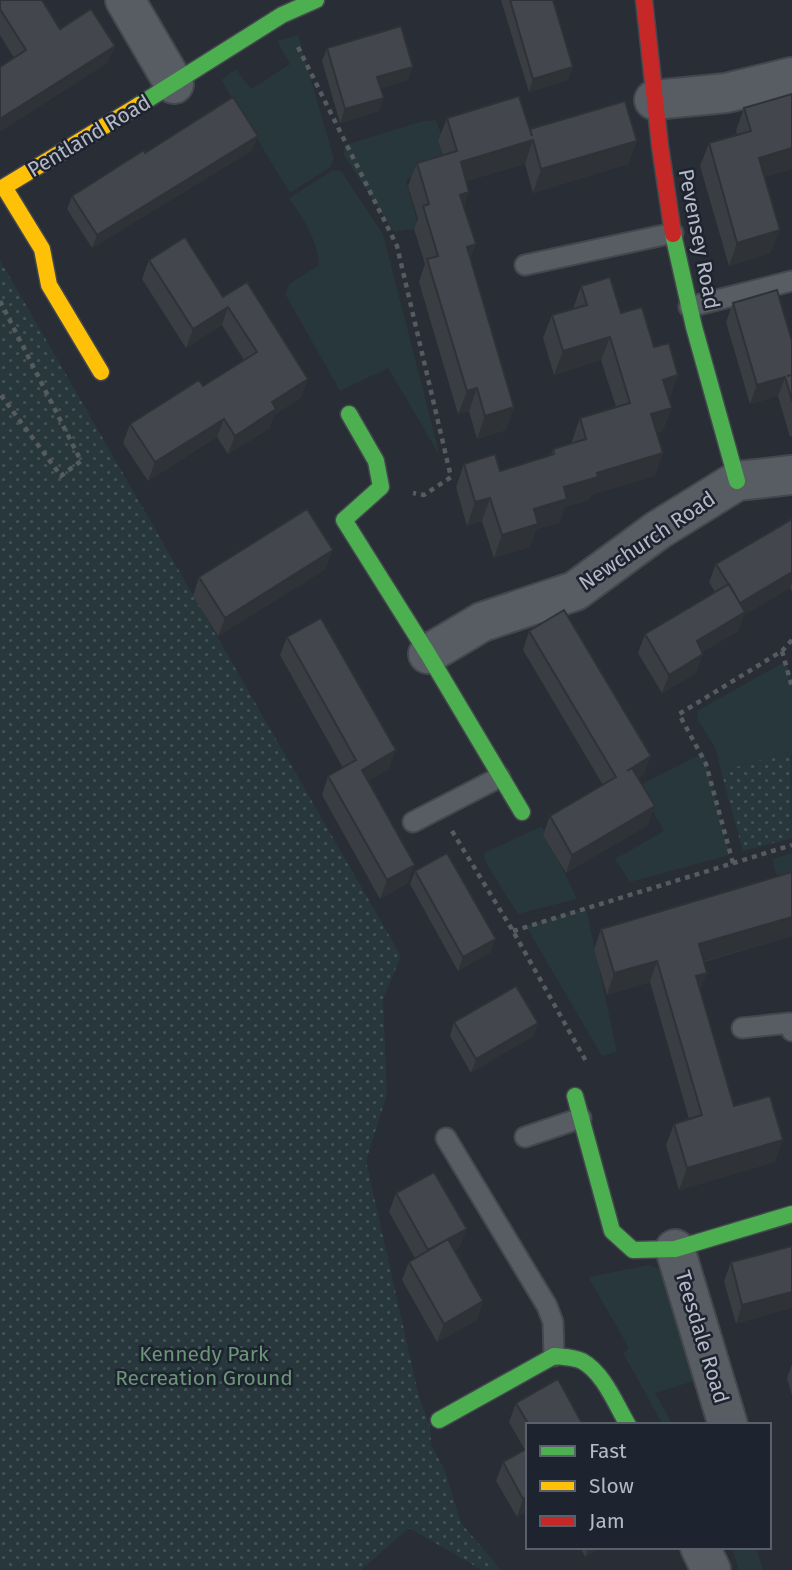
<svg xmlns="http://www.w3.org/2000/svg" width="792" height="1570" font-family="'Fira Sans',sans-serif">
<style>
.grass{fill:#27373b}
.park{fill:url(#park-dots)}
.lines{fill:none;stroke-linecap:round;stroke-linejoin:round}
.lane-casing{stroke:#44484e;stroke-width:23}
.street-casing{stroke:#44484e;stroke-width:42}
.fast-casing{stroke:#44484e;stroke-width:19}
.slow-casing{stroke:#44484e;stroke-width:19}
.jam-casing{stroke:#44484e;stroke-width:19}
.path{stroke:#565b60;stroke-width:4.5;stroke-dasharray:5 5;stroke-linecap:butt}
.lane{stroke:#585c63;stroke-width:19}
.street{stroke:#585c63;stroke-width:38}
.fast{stroke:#4caf50;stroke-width:16}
.slow{stroke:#ffc107;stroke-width:16}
.jam{stroke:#c62828;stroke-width:16}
.wall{fill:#3a3d42}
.shaded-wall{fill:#2f3236}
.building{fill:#43474d;stroke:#2f3236;stroke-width:2}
.labels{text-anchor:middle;stroke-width:5;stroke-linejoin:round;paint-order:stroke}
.street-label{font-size:21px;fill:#b3b9c6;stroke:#1d232f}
.park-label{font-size:21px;fill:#6b9577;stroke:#1d232f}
</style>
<defs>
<pattern id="park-dots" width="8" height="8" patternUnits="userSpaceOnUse" patternTransform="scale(1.75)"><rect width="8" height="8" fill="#27373b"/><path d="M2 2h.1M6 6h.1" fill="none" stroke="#445256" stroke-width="1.8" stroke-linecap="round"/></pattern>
</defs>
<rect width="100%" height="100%" fill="#292d35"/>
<!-- grass -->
<path class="grass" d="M298 35 334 159 330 167 290 193 221 80 236 69 251 89 290 64 277 41Z
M436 120 451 160 406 180 419 228 394 232 343 154 345 145 423 121Z
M333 170 341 171 383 234 440 456 388 368 340 391 285 294 289 284 319 265C318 241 303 218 289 198Z
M786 661 792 681V756L790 752 721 771 716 749 698 720 697 711Z
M704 753 730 855 630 882 615 859 664 831 638 786Z
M542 826 577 899 518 914 485 861 484 853Z
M792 853V883L782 896 772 859Z
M586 908 617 1052 602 1056 526 926Z
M649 1265 667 1272 704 1378 655 1393 673 1425H663L623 1353 629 1348 588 1277Z
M731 1547H756L763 1570H739Z"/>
<!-- park -->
<path class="park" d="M0 260 401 956 383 999 387 1094 366 1161 419 1397 430 1426 431 1444 445 1471 461 1523 501 1570H482L409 1528 361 1570H0Z
M791 752 792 838 743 851 721 771Z"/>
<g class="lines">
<!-- lane casing -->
<g class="lane-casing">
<path id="lane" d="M525 265 673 233
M689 307 792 281
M413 822 500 777
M742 1028 790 1023 792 1031
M525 1137 581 1118
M446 1138 547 1306 553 1322 554 1356"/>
</g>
<!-- street casing -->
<g class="street-casing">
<path id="street" d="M125 0 174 84
M654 100 726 93 792 77
M428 654 482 622 575 591 658 530 737 481 792 475
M675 1249 728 1425
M700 1547 711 1570"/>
</g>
<!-- fast casing -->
<g class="fast-casing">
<path id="fast" d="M139 105 282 15 316 0
M673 234 694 327 737 481
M349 414 376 461 381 487 344 520 428 654 522 812
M575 1096 612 1231 633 1250 675 1249 792 1214
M439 1420 554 1356C563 1357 573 1357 582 1361 604 1373 616 1405 628 1425"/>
</g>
<!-- slow casing -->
<g class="slow-casing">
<path id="slow" d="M101 372 49 285 42 249 4 187 139 105"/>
</g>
<!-- jam casing -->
<g class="jam-casing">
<path id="jam" d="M644 0 660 146 673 234"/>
</g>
<!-- path -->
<path class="path" d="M298 47 397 246 451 477 424 495 413 493
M0 301 81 461 61 476 0 394
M782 651 792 687
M452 831 513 931 587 1063
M733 863 706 764 679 714 782 651 792 640
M513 931 792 845"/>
<!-- lane -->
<use href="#lane" class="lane"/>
<!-- street -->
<use href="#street" class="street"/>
<!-- fast -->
<use href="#fast" class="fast"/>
<!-- slow -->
<use href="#slow" class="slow"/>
<!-- jam -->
<use href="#jam" class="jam"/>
</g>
<!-- wall -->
<path class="wall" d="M0 0 60 29 108 63 14 58 0 35Z
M501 0H553L568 80 529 92Z
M327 48 408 80 381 88 379 111 340 123 322 61Z
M792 94V169L764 177 771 253 729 266 700 166 709 143 737 135 736 131 744 108Z
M447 118 530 129 637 141 628 164 533 193 525 164 466 181 469 192 464 206 470 259 514 407 506 430 477 439 469 411 458 414 419 282 425 264 414 229 418 219 408 186 417 163 443 155 438 141Z
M253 150 92 248 67 209 72 196Z
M149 260 223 297 302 397 274 415 270 428 228 454 217 437 148 481 123 443 130 424 203 386 244 360 222 325 186 348 142 279Z
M581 286 621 313 678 375 669 399 663 431 657 433 663 453 655 476 591 495 589 500 565 507 559 523 536 529 530 547 494 558 482 521 467 526 456 487 464 464 500 471 550 456 553 449 572 443V441L580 418 616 407 601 360 554 375 543 338 552 315 573 309Z
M733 303 792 341V436L790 437 778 396 750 404 726 322Z
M792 519V592L790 588 744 615 738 631 702 652 696 673 662 693 638 653 645 634 715 592 709 582 716 564Z
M326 569 218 636 193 596 199 577Z
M529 631 644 775 638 778 648 825 566 873 543 835 550 816 603 785 523 650Z
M287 637 389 769 368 781 408 883 380 899 322 795 328 776 343 768 280 655Z
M415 871 491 952 458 971 410 884Z
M792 872V936L704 962 700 991 734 1106 775 1162 679 1190 666 1145 674 1124 689 1119 650 982 607 995 594 950 601 929Z
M454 1022 538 1023 533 1036 471 1073 450 1036Z
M396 1193 460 1247 455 1250 483 1301 477 1320 437 1342 402 1280 409 1262 415 1258 389 1212Z
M792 1246 736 1324 724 1281 731 1262Z
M792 1364V1396L787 1378Z
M516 1403 583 1425H528V1511L517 1517 496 1481 503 1462 525 1450 509 1422Z
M580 1547H603L585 1557Z"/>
<!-- shaded-wall -->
<path class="shaded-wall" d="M115 46 108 63 0 132V119Z
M413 67 408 80 373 91 377 77Z
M573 67 568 80 529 92 533 79Z
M384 98 379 111 340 123 345 109Z
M258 136 253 150 92 248 97 235Z
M533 140 525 164 452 186 461 162Z
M637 141 628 164 533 193 541 169Z
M792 148V169L750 181 759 158Z
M469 192 461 215 460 195Z
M780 230 771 253 729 266 737 243Z
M476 244 467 268V247Z
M228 307 222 325 186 348 193 329Z
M610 337 601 360 554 375 563 351Z
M678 375 670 398 655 403 663 380Z
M785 377 778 396 750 404 757 385Z
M308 379 302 397 274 415 270 428 228 454 235 436 272 402Z
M477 388 469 411 458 414 467 391Z
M514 407 506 430 477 439 485 416Z
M672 408 663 431 643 437 651 414Z
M224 419 217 437 148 481 155 462Z
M663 453 655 476 591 495 589 500 565 507 559 523 536 529 530 547 494 558 502 535 534 509 564 487 597 473Z
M490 498 482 521 467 526 475 502Z
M333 550 326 569 218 636 225 618Z
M792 572V582L790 588 744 615 738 631 690 660 697 641 740 603Z
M703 654 696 673 662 693 669 675Z
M396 750 389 769 355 789 362 770Z
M651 756 644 775 620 789 627 771Z
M655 806 648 825 566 873 572 855Z
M415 865 408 883 380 899 387 880Z
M792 917V936L691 965 699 944Z
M496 939 491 952 458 971 463 957Z
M657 961 650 982 607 995 614 973Z
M707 973 699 994 696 976Z
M538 1023 533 1036 471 1073 476 1059Z
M783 1140 775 1162 679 1190 687 1168Z
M467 1229 460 1247 422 1269 428 1250Z
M792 1292V1308L736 1324 742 1305Z
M483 1301 477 1320 437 1342 444 1324Z
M528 1496V1511L517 1517 523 1499Z
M589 1547H603L585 1557Z"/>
<!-- building -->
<path class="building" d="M0 0H42L60 29 91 9 115 46 0 119V67L26 50 0 9Z
M510 0H553L573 67 533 79Z
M401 26 413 67 377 77 384 98 345 109 327 48Z
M792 94V148L759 158 780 230 737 243 709 143 751 131 744 108Z
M519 96 532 136 530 129 625 101 637 141 541 169 533 140 461 162 469 192 460 195 476 244 467 247 514 407 485 416 477 388 467 391 427 259 438 256 423 206 429 204 417 163 457 151 447 118Z
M233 97 258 136 97 235 72 196 144 150 145 153Z
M185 237 223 297 247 282 308 379 272 402 276 409 235 436 224 419 155 462 130 424 199 380 203 386 257 352 228 307 193 329 149 260Z
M610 277 621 313 642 307 654 347 669 343 678 375 663 380 672 408 651 414 663 453 597 473 598 477 564 487 567 499 534 509 538 524 502 535 490 498 475 502 464 464 495 454 500 471 554 454 553 449 586 439 580 418 630 403 610 337 563 351 552 315 587 305 581 286Z
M777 290 792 341V375L787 376 792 375V401L785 377 757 385 733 303Z
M307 509 333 550 225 618 199 577Z
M792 519V572L740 603 716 564Z
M729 584 745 612 697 641 703 654 669 675 645 634Z
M564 610 651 756 627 771 632 768 655 806 572 855 550 816 616 777 529 631Z
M321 618 396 750 362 770 415 865 387 880 328 776 356 760 287 637Z
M447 853 496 939 463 957 415 871Z
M792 872V917L699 944 707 973 696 976 734 1106 770 1096 783 1140 687 1168 674 1124 702 1115 657 961 614 973 601 929Z
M516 986 538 1023 476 1059 454 1022Z
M434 1172 467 1229 428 1250 396 1193Z
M448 1239 483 1301 444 1324 409 1262Z
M792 1246V1292L742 1305 731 1262Z
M558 1379 583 1425H529L516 1403Z
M528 1448V1496L523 1499 503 1462Z"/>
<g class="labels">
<!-- street labels -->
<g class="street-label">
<text transform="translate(89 136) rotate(-31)" y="7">Pentland Road</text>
<text transform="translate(699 239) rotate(79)" y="7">Pevensey Road</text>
<text transform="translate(647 541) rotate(-34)" y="7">Newchurch Road</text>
<text transform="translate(702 1337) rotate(73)" y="7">Teesdale Road</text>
</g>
<!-- park labels -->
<g class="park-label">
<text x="204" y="1361">Kennedy Park<tspan x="204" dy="24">Recreation Ground</tspan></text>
</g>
</g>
<!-- legend -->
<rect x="526" y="1423" width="245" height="126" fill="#1d232f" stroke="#595f6b" stroke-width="2"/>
<rect x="540" y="1446" width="35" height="10" fill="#4caf50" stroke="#595f6b" stroke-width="2"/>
<text x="589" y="1458" font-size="21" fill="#b3b9c6">Fast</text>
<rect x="540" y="1481" width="35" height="10" fill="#ffc107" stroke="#595f6b" stroke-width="2"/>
<text x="589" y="1493" font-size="21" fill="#b3b9c6">Slow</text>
<rect x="540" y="1516" width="35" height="10" fill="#c62828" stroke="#595f6b" stroke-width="2"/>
<text x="589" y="1528" font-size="21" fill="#b3b9c6">Jam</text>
</svg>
